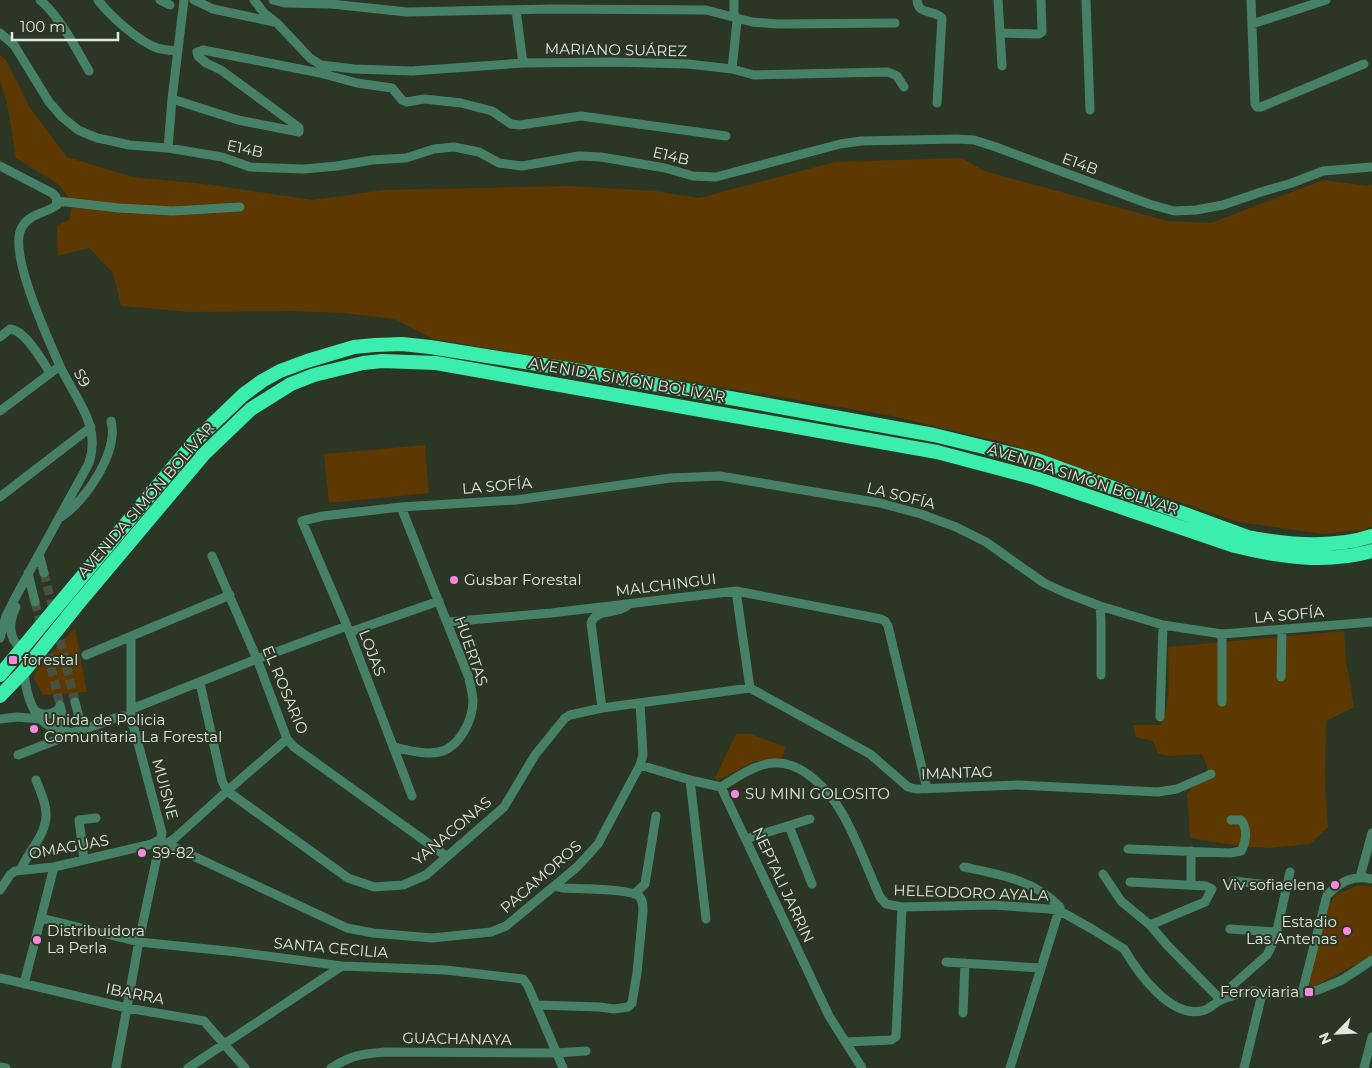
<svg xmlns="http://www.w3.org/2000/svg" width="1372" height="1068" font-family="Montserrat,sans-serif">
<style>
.green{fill:#5d3800}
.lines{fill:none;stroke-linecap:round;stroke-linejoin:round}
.minor-tunnel{stroke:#475140;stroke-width:9;stroke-dasharray:9 4.5;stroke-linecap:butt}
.minor{stroke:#468167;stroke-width:9}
.highway{stroke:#3beead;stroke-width:14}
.poi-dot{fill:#fe86e1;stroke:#2c3624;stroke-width:2}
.labels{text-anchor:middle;stroke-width:4;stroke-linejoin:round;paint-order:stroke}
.street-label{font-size:15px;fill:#e2e9dd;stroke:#2c3624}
.poi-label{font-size:15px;fill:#e2e9dd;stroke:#2c3624;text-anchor:start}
</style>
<rect width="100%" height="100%" fill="#2c3624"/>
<!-- green -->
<path class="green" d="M0 55 6 60 30 108 67 157 133 177 213 185 313 200 384 190 569 186 655 191 699 198 835 162 962 158 984 171 1168 221 1211 223 1323 180 1368 186 1372 184V526L1365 530 1323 534 1238 522 1002 442 887 415 433 339 394 319 343 313 294 311 190 312 121 306 113 273 89 248 58 256 57 226 69 220 73 203 58 184 16 158 7 103 0 81Z
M425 445 429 493 329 503 324 454Z
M75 628 87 692 43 695 34 678 36 669Z
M1344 631 1346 661 1354 707 1326 721 1325 788 1328 827 1310 844 1269 848 1239 846 1190 838 1187 794 1208 769 1202 754 1168 756 1158 753 1153 741 1136 737 1133 725H1161C1172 703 1168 671 1168 647Z
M736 734H750L786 747 781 760 755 761 717 781 715 778Z
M1359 885 1372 887V956L1313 987 1308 983 1328 906 1335 895Z"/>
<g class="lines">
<!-- minor-tunnel -->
<path class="minor-tunnel" d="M44 573 54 614
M35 602 42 629
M57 627 75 702
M45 641 60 705"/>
<!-- minor -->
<path class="minor" d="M40 0C61 18 75 47 89 71
M98 0C110 16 138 41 157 48 163 50 171 50 177 51
M160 0 170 5
M194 0 213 9 274 22
M254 0 264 13 277 23 310 58 321 65 354 69 412 71 523 63 612 62 688 64 732 69 754 75 888 72 897 76 904 87
M273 0 285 3 331 4 407 12 550 9 706 10 752 22 778 24 895 23
M917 0C918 16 934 9 942 18L937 103
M998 0 1002 66
M1086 0 1090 110
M1251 0 1255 104 1257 107H1261L1364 64
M516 10 523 63
M1252 24 1326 0
M0 33 14 45 49 102 62 117 78 130 97 138 112 141 129 145 168 148 222 157 250 167 304 169 337 166 372 160 406 158 434 149 454 147 479 152 499 163 522 166 579 156 601 157 665 168 693 176 716 177 840 144 861 141 956 139 974 140 996 147 1149 204 1174 211 1196 210 1223 205 1261 192 1292 183 1323 171 1372 167
M1000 33 1039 34 1042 32 1041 0
M732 69 737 21 734 13V0
M172 99 238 120 299 132V128L297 126 221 70 206 63 198 56 197 52 203 50 320 73 357 83 392 88 402 100 407 102 424 99 461 103 492 111 511 124 520 125 581 116 726 136
M168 148 172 99 184 0
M0 166 52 193 56 197 57 205C45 214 30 213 22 227 7 251 48 338 59 364 74 398 102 424 89 463L14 600 6 616 0 638
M57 201 119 208 173 211 240 207
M0 337 10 329C25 330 42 360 50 373
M0 411 60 366
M0 497 91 427
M61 517C86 501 119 451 111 421
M39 554 44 573
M212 556 257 659 287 739 294 747 446 856
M28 573 35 602
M736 591 750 688
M1100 606 1101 620V675
M16 607C9 621 7 640 23 649
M448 622 551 613 736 591 881 619 885 621 888 626 927 789
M350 632 439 601
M86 655 230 595
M24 671C26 694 32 719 55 729 58 730 63 732 66 733 78 733 106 721 118 717L124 716 129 719
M1281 677 1282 630
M200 683 222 781 227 791 348 878 374 887 403 885 426 875 504 807 535 755 565 718 570 715 602 708 750 688 870 754 908 787 916 789 1018 785 1158 792 1177 789 1211 774
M75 702 82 729
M1222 702V634
M60 705 66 733
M602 708 591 623C596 608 618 615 628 605
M132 709 257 659 347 626
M34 710C43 717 52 715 60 708
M131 713V636
M1160 717 1163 625
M0 719 17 717 40 719
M393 747C407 750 424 755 439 752 459 748 473 720 473 701 473 694 470 685 469 678L401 507
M18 755 59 739 66 733
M640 765 690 780 721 787
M690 780 706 919
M721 787C737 777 758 762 777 763 804 763 830 792 842 813 856 837 868 870 880 897L886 904 902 907 993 905 1050 909 1060 911 1092 929 1124 949C1138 973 1172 1021 1205 1010 1210 1008 1215 1003 1221 1000 1228 997 1247 990 1255 991 1257 991 1259 993 1262 994L1302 993 1318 990 1342 980 1372 960
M721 787 829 1016 862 1068
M412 796 347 626 302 521 323 516 401 507 516 500 670 478 720 476 880 503 921 514 956 527 986 542 1044 583 1066 593 1100 606 1163 625 1222 634 1372 622
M789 826 812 884
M746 839 810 819
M159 840 347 928 373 933 432 938 491 932 506 926 577 867 598 844 640 765 643 755 640 703
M166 844 175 838 227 791 287 739
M1128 849 1230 853 1241 851C1246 843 1248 828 1241 820H1231
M84 859 79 820 96 818
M964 867C998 874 1035 880 1060 907L1010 1068
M21 869C28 852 45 836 46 817 47 804 40 791 36 780
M1103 874 1121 901 1150 925 1167 945 1221 1000
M1360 877 1372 833
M1233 881 1287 887
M1130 882 1206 886 1212 889 1205 902 1150 925
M1191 885V851
M0 890 10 875 15 871 54 867 152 844 159 840
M634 894 645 884 656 816
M41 918 139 942 237 952 342 966 446 970 523 979 528 986 563 1068
M1230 929 1276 932
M946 962 1041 968
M0 978 127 1008 204 1021 245 1068
M24 984 54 867
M1302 993 1327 895C1341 881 1353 875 1372 879
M1230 997 1233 985 1267 955 1275 939 1290 872
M536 1005 600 1007 614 1009 628 1007 632 1003 637 973 643 911C643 905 643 900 639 896 629 888 576 889 562 888L555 886
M963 1013 965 963
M846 1042 891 1040 896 1037 902 907
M0 1067 6 1068
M116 1068 139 941 162 833 134 728 129 719
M188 1068 342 966
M331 1068C352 1055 361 1054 385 1052L556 1053 586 1051
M1244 1068 1262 994
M1364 1068 1372 1037"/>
<!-- highway -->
<path class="highway" d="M0 675 195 441 243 395 262 381 280 371 307 361 354 347 375 345 402 344 430 347 581 371 934 435 1037 460 1248 537C1289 545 1333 549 1372 536
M0 696 24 671 77 605 204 454 251 409 291 384 314 375 363 363 382 361 436 363 937 452 1035 478 1235 546C1279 557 1327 564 1372 551"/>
</g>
<!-- markers -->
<g class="poi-dot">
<circle cx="454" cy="580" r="5"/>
<rect x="8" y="655" width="10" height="10" rx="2.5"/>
<circle cx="34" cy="729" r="5"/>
<circle cx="735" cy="794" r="5"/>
<circle cx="142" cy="853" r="5"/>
<circle cx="1335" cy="885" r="5"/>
<circle cx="1347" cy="931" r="5"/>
<circle cx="37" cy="940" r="5"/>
<rect x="1304" y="987" width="10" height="10" rx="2.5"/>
</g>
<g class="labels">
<!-- street labels -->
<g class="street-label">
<text transform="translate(616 50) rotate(1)" y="5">MARIANO SUÁREZ</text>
<text transform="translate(245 149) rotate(12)" y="5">E14B</text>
<text transform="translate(671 156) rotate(13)" y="5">E14B</text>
<text transform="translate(1080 164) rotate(20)" y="5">E14B</text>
<text transform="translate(82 378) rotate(61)" y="5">S9</text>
<text transform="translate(627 380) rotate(10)" y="5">AVENIDA SIMÓN BOLÍVAR</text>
<text transform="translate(1083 479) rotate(18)" y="5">AVENIDA SIMÓN BOLÍVAR</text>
<text transform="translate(497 486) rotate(-5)" y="5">LA SOFÍA</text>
<text transform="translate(901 496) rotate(14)" y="5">LA SOFÍA</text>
<text transform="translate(146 500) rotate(-49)" y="5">AVENIDA SIMÓN BOLÍVAR</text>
<text transform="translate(666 585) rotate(-7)" y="5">MALCHINGUI</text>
<text transform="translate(1289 615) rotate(-5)" y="5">LA SOFÍA</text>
<text transform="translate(471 651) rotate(71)" y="5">HUERTAS</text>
<text transform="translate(372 653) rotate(69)" y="5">LOJAS</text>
<text transform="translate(285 690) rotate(67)" y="5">EL ROSARIO</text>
<text transform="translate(957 773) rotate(-2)" y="5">IMANTAG</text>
<text transform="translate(165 789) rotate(75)" y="5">MUISNE</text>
<text transform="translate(452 831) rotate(-40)" y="5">YANACONAS</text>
<text transform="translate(69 847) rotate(-10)" y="5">OMAGUAS</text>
<text transform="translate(541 877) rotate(-41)" y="5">PACAMOROS</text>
<text transform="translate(783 885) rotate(65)" y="5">NEPTALI JARRIN</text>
<text transform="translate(971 893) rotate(2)" y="5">HELEODORO AYALA</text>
<text transform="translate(331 948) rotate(5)" y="5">SANTA CECILIA</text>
<text transform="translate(135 994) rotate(11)" y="5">IBARRA</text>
<text transform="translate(457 1039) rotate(1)" y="5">GUACHANAYA</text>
</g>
<!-- poi labels -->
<g class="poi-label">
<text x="464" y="585">Gusbar Forestal</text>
<text x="23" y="665">forestal</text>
<text x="44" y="725">Unida de Policia<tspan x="44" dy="17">Comunitaria La Forestal</tspan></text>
<text x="745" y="799">SU MINI GOLOSITO</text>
<text x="152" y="858">S9-82</text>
<text x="1325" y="890" text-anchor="end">Viv sofiaelena</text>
<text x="1337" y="927" text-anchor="end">Estadio<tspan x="1337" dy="17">Las Antenas</tspan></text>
<text x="47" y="936">Distribuidora<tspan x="47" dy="17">La Perla</tspan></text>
<text x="1299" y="997" text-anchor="end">Ferroviaria</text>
</g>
</g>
<!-- north arrow -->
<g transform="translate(1337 1033) rotate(246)" stroke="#2c3624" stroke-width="4" paint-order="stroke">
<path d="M0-4L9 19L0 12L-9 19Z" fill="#e2e9dd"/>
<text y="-8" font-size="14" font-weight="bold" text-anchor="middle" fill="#e2e9dd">N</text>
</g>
<!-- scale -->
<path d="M12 32v8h106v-8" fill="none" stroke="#e2e9dd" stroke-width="2.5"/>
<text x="20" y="32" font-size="15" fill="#e2e9dd" stroke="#2c3624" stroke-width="4" paint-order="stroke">100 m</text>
</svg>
